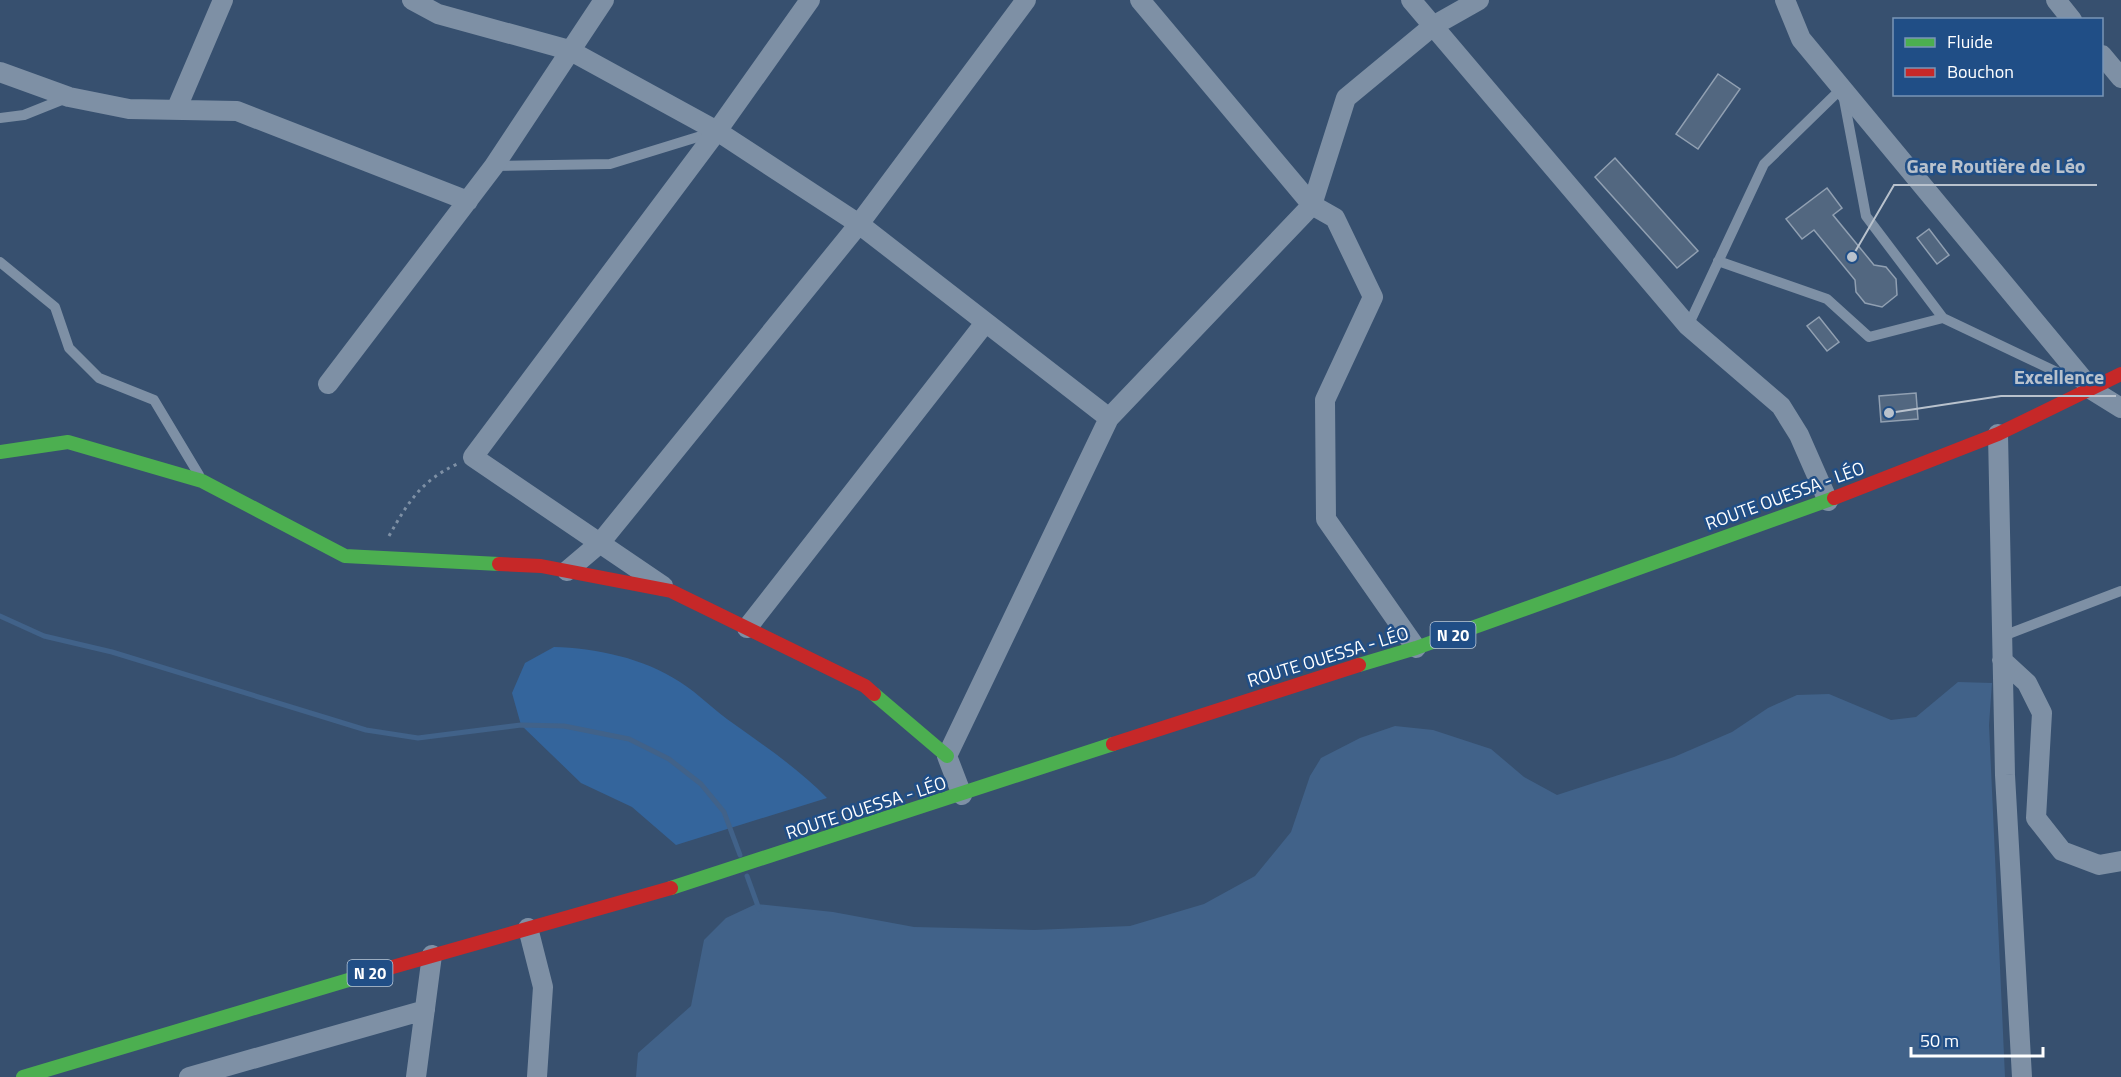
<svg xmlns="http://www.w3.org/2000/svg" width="2121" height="1077" font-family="'Titillium Web',sans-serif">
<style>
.green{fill:#34659c}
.water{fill:#416289}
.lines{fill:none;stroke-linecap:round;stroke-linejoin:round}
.stream{stroke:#416289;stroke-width:5}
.building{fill:#526780;stroke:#91a0b2;stroke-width:1.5}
.path{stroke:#7e90a5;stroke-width:3;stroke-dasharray:3 4.5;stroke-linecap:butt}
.lane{stroke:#7e90a5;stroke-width:10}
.street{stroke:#7e90a5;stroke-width:20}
.fast{stroke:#4caf50;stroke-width:14}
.jam{stroke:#c62828;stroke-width:14}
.labels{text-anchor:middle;stroke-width:5;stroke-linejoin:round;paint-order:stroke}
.shield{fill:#204e86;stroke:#bccadb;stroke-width:1.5}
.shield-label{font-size:16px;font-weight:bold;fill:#fff}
.street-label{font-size:18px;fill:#fff;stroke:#204e86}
.leader{fill:none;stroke:#b9c2cd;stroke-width:2}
.callout-dot{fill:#b9c2cd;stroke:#204e86;stroke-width:2}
.callout-label{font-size:20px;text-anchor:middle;font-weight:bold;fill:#b9c2cd;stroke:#204e86;stroke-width:5;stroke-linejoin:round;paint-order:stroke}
</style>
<rect width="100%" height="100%" fill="#37506f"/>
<!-- green -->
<path class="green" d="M554 647C595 648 644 658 680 682 699 694 715 711 734 724 767 748 799 769 827 798L676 845 632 807 581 783 521 725 512 693 525 663Z"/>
<!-- water -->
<path class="water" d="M1958 682 1992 683 1989 725 2005 1077H636L638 1053 691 1006 704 940 726 918 756 904 833 912 914 927 1034 930 1130 926 1204 904 1255 876 1291 832 1310 776 1321 758 1360 738 1395 726 1433 730 1491 749 1524 777 1557 795 1674 757 1732 732 1768 708 1797 695 1829 694 1891 720 1916 717Z"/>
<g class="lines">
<!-- stream -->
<path class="stream" d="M0 616 44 636 112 652 366 730 418 738 521 725 564 726 629 739 669 759 701 784 724 812 740 855
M747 876 759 909"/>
</g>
<!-- building -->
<path class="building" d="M1718 74 1740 89 1698 149 1676 134Z
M1615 158 1698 251 1677 268 1595 177Z
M1827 188 1842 208 1833 215 1874 265 1886 267 1896 279 1897 295 1882 307 1865 303 1856 292 1855 280 1814 230 1802 239 1786 219Z
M1929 229 1949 255 1937 264 1917 238Z
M1819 317 1839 342 1827 351 1807 326Z
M1916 393 1918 419 1881 422 1879 396Z"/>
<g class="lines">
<!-- path -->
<path class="path" d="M389 536C408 502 421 481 457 464"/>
<!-- lane -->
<path class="lane" d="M1843 94 1866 216 1943 318 2084 385
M0 118 24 115 69 97
M494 166 610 164 714 132
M1718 261 1827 299 1869 337 1943 318
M0 262 55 307 69 348 99 378 154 400 199 475
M1688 326 1764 164 1842 88
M2003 636 2121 591"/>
<!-- street -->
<path class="street" d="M412 0 438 14 569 50 717 131 859 224 1109 418
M1140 0 1312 205 1335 218 1373 297 1325 400 1326 519 1416 648
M1411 0 1688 326 1781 406 1799 435 1828 501
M1785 0 1801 39 2092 390 2121 408
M2056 0 2072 20
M2102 55 2121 78
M0 72 69 97 129 109 237 111 468 201
M176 110 223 0
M328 384 494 166 604 0
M1998 434 2005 775 2022 1077
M567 571 600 543 859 224 1026 0
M663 586 473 457 717 131 810 0
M747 628 985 323
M2002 660 2027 683 2042 713 2036 818 2062 851 2099 865 2121 861
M962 795 947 756 1109 418 1312 205 1346 98 1433 26 1479 0
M528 928 543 987 537 1077
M189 1077 425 1010
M416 1077 432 955"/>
<!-- fast -->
<path class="fast" d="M0 452 68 442 202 481 345 556 499 564
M1359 665 1416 648 1834 498
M874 694 947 756
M671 888 1113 744
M23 1077 382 970"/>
<!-- jam -->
<path class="jam" d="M1834 498 1998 434 2121 374
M499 564 541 566 671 591 865 686 874 694
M1113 744 1359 665
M382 970 671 888"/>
</g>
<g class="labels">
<!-- shield labels -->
<g class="shield">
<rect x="1430.5" y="622" width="45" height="26" rx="4.5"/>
<rect x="347.5" y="960" width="45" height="26" rx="4.5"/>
</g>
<g class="shield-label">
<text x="1453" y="641">N 20</text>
<text x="370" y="979">N 20</text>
</g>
<!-- street labels -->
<g class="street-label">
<text transform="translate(1785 496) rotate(-20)" y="6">ROUTE OUESSA - LÉO</text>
<text transform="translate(1328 657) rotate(-17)" y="6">ROUTE OUESSA - LÉO</text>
<text transform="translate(866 808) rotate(-18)" y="6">ROUTE OUESSA - LÉO</text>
</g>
</g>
<!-- callouts -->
<path class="leader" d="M1852 257L1894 185H2097M1889 413L2001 396H2116"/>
<g class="callout-dot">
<circle cx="1852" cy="257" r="6"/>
<circle cx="1889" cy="413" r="6"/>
</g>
<g class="callout-label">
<text x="1996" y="173">Gare Routière de Léo</text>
<text x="2059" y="384">Excellence</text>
</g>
<!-- legend -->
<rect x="1893" y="18" width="210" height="78" fill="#204e86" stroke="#7995b6" stroke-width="1.5"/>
<rect x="1905" y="38" width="30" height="9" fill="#4caf50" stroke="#7995b6" stroke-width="1.5"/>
<text x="1947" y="48" font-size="18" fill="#ffffff">Fluide</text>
<rect x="1905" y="68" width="30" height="9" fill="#c62828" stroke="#7995b6" stroke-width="1.5"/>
<text x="1947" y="78" font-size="18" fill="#ffffff">Bouchon</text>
<!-- scale -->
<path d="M1911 1047v9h132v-9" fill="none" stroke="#ffffff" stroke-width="3"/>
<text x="1920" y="1047" font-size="18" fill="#ffffff" stroke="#204e86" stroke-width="4.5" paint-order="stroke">50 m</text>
</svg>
